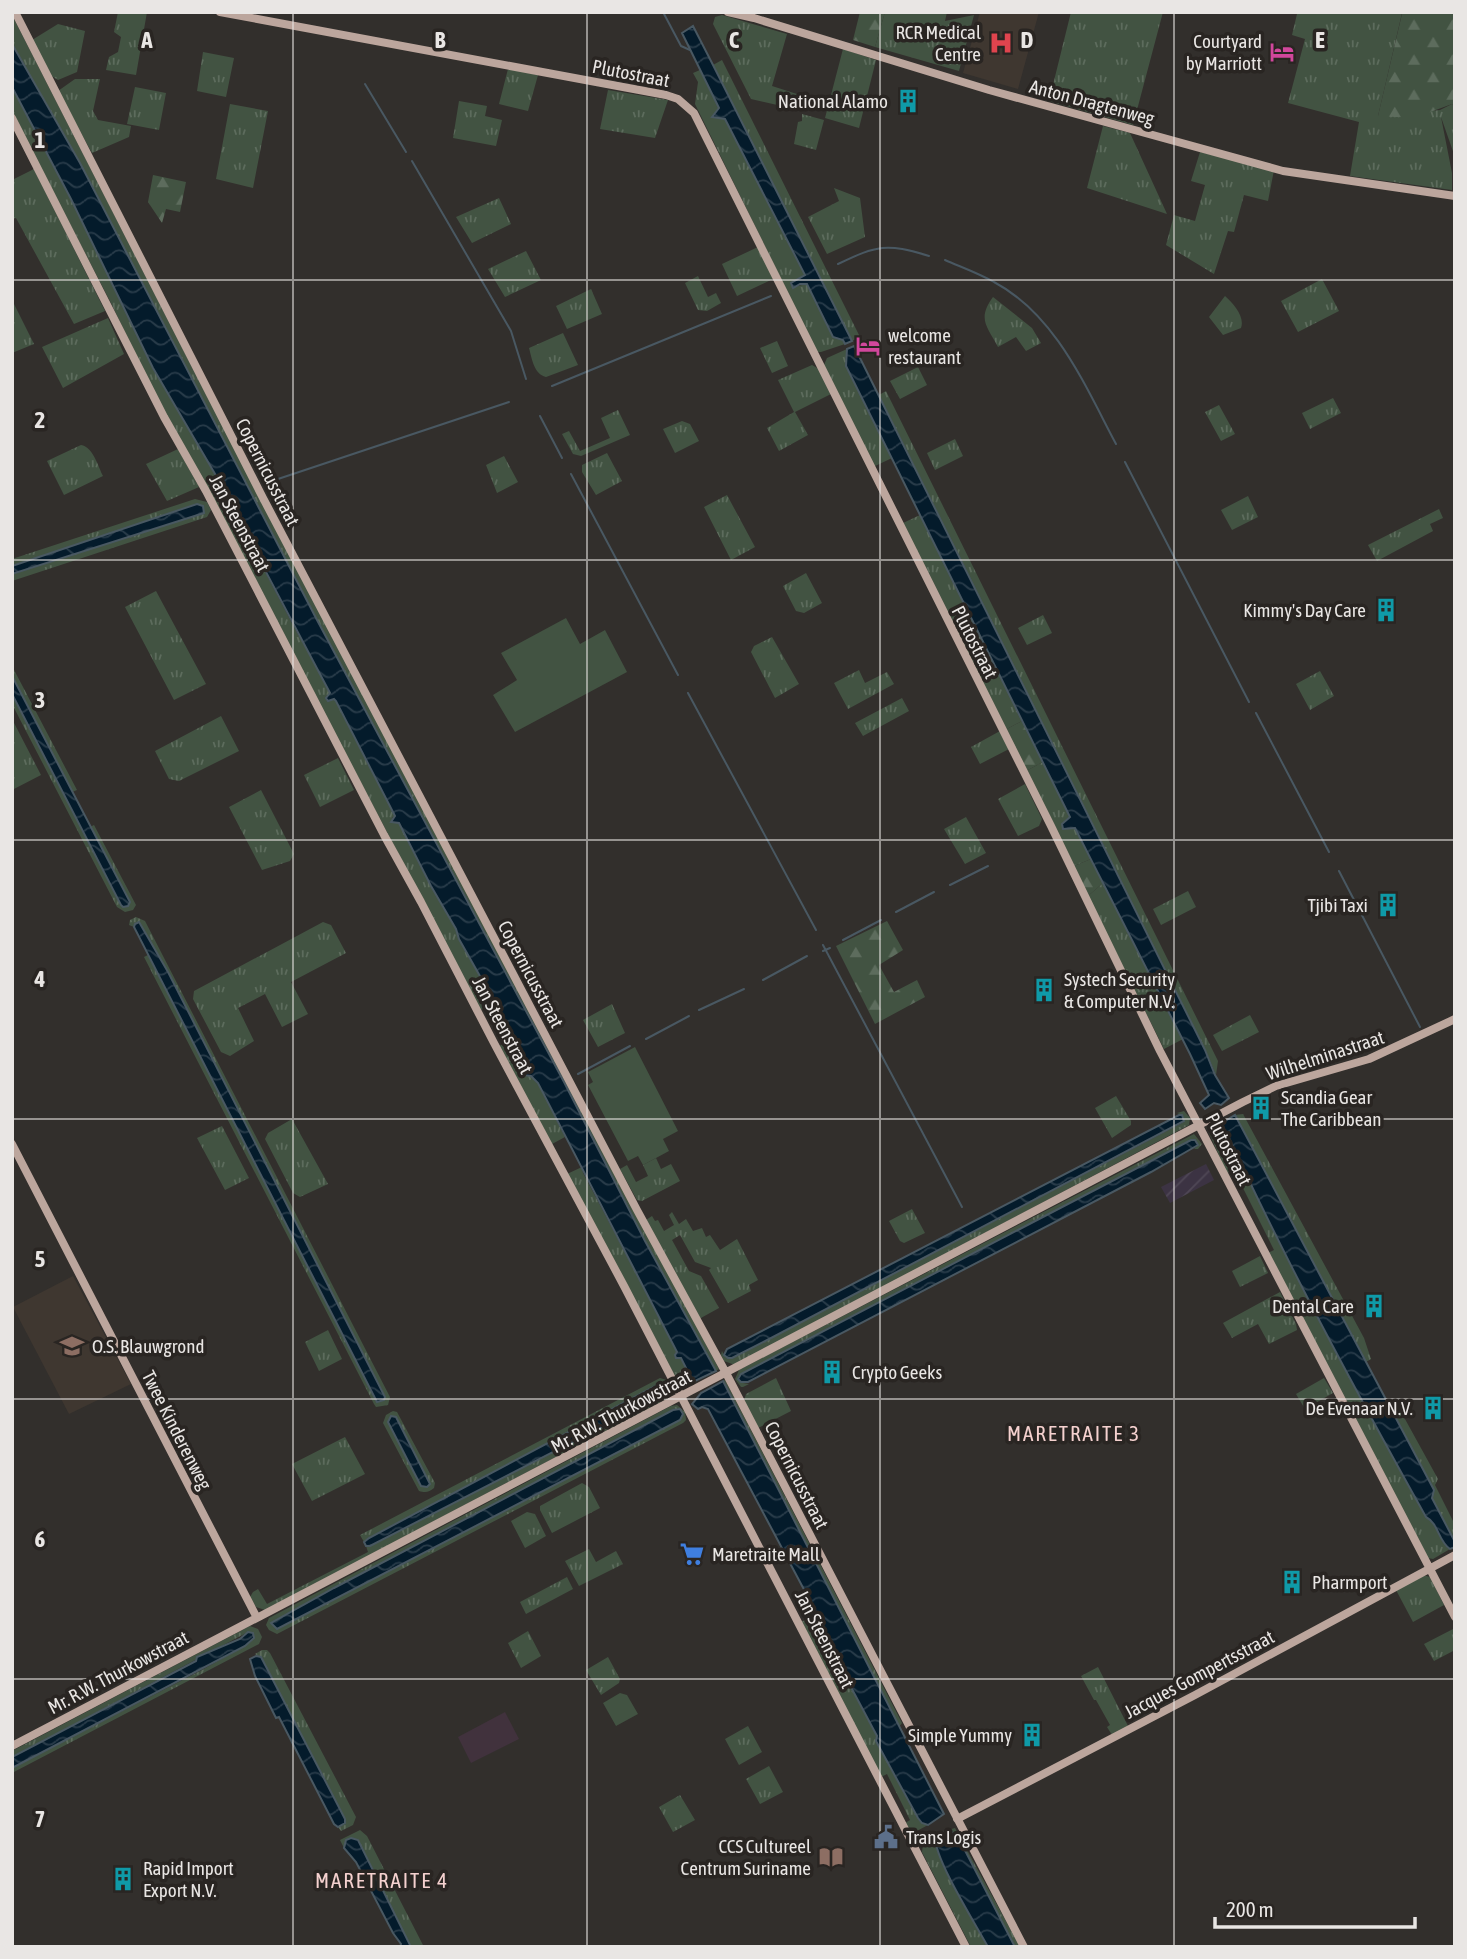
<svg xmlns="http://www.w3.org/2000/svg" width="1467" height="1959" font-family="'Asap Condensed',sans-serif">
<style>
.commercial{fill:#41323d}
.industrial{fill:url(#industrial-furrows)}
.built{fill:#3f3730}
.grass{fill:url(#grass-tufts);fill-rule:evenodd}
.forest{fill:url(#forest-firs)}
.pitch{fill:#425342}
.water{fill:url(#water-waves);stroke:#495862;stroke-width:2}
.lines{fill:none;stroke-linecap:round;stroke-linejoin:round}
.stream{stroke:#495862;stroke-width:2}
.canal{stroke:#041b2b;stroke-width:7}
.secondary{stroke:#bca69d;stroke-width:8}
.grid{fill:none;stroke:#e9e6e4;stroke-width:2;stroke-opacity:0.55}
.labels{text-anchor:middle;stroke-width:7;stroke-linejoin:round;paint-order:stroke}
.poi-label{font-size:19px;fill:#e9e6e4;stroke:#292522;text-anchor:end}
.street-label{font-size:19px;fill:#e9e6e4;stroke:#292522}
.neighbourhood-label{font-size:21px;letter-spacing:2px;fill:#f5d1cf;stroke:#292522}
.grid-label{font-size:23px;text-anchor:middle;font-weight:bold;fill:#e9e6e4;stroke:#292522;stroke-width:7;stroke-linejoin:round;paint-order:stroke}
</style>
<defs>
<pattern id="industrial-furrows" width="10" height="10" patternUnits="userSpaceOnUse" patternTransform="scale(1.75)"><rect width="10" height="10" fill="#3c3343"/><path d="M-1 1l2-2M0 10L10 0M9 11l2-2" fill="none" stroke="#4f4755"/></pattern>
<pattern id="grass-tufts" width="24" height="20" patternUnits="userSpaceOnUse" patternTransform="scale(1.75)"><rect width="24" height="20" fill="#425342"/><path d="M3 7l-1-3M5 7V3M7 7l1-3M15 17l-1-3M17 17v-4M19 17l1-3" fill="none" stroke="#5d6c5d"/></pattern>
<pattern id="forest-firs" width="22" height="20" patternUnits="userSpaceOnUse" patternTransform="scale(1.75)"><rect width="22" height="20" fill="#425342"/><path d="M5 1l3.5 6h-7zM16 11l3.5 6h-7z" fill="#5d6c5d"/></pattern>
<pattern id="water-waves" width="16" height="10" patternUnits="userSpaceOnUse" patternTransform="scale(1.75)"><rect width="16" height="10" fill="#041b2b"/><path d="M0 5q4-4 8 0t8 0" fill="none" stroke="#293c4a"/></pattern>
</defs>
<rect width="100%" height="100%" fill="#322f2c"/>
<!-- commercial -->
<path class="commercial" d="M505 1712 519 1739 471 1763 458 1737Z"/>
<!-- industrial -->
<path class="industrial" d="M1206 1164 1214 1180 1170 1203 1161 1187Z"/>
<!-- built -->
<path class="built" d="M980 12H1039L1018 89 963 73Z
M73 1276 131 1384 69 1414 13 1307Z"/>
<!-- grass -->
<path class="grass" d="M118 12H147L136 75 106 70 109 57 118 52 121 37 114 32Z
M885 12H947L945 21 974 15 959 71 875 47Z
M1071 12H1163L1133 125 1049 101Z
M1293 12 1402 13 1378 116 1440 110 1452 104 1455 108V157L1441 117 1452 173V190L1350 176 1359 122 1288 103 1305 39 1292 35 1297 14Z
M12 15 192 367 719 1369 716 1371 645 1241 564 1082 317 620 80 163 12 44Z
M722 15 787 34 772 86 800 95 797 107H786L751 99 713 24 715 17Z
M58 24 85 31 77 72 58 80 50 75 32 40Z
M843 49 876 60 859 128 825 118Z
M203 52 234 58 226 97 197 91Z
M722 60 860 337 852 341 713 65Z
M508 69 538 75 528 111 499 104Z
M700 70 719 109 716 112 725 119 805 275 791 284 793 287 807 284 833 337 843 340 845 344 821 352H817L815 348 695 104 698 82 693 73Z
M75 79H100L93 111 98 120 131 126 129 137 92 153 58 91Z
M12 87 71 199 153 368 225 491 219 499 223 505 229 503 295 629 336 701 395 816 392 818 399 822 431 886 456 929 459 939 495 1002 481 1010 143 370 111 303 12 112Z
M135 87 166 93 159 130 127 124Z
M608 90 668 100 655 138 600 129Z
M459 101 487 106 485 116 502 120 496 146 453 138Z
M230 104 268 111 253 188 216 179Z
M802 114 824 120 816 150 794 144 798 122 802 121Z
M1103 126 1130 133 1167 214 1087 188Z
M1200 152 1274 170 1268 201 1244 195 1234 232 1228 231 1214 274 1166 245 1174 215 1195 221 1205 185 1191 181Z
M34 169 105 311 74 324 16 218 12 219V180Z
M834 188 860 198 865 237 827 254 808 217 839 201Z
M499 198 511 224 472 243 456 217Z
M758 247 773 279 737 296 722 264Z
M526 251 541 280 505 297 488 269Z
M698 276 708 297 716 293 721 303 707 311 698 310 685 283Z
M1322 279 1339 311 1298 332 1281 301Z
M591 289 602 314 567 329 556 306Z
M1225 296C1234 304 1245 317 1241 328L1223 335 1209 317Z
M993 297 1032 328 1041 343 1026 351 1016 337 998 347C987 326 977 319 993 297Z
M14 304 34 344 12 353V305Z
M108 318 124 354 63 388 42 347Z
M563 333 578 365 546 377C534 374 532 359 529 348Z
M777 341 788 366 772 373 760 348Z
M847 349 846 366 892 458 873 467 824 365 827 358Z
M812 365 819 369 831 394 795 412 808 435 779 451 767 428 794 412 778 380Z
M918 367 927 385 900 399 890 381Z
M886 391 1218 1061 1216 1075 1206 1051 879 395Z
M1333 398 1341 413 1310 429 1302 413Z
M1219 405 1235 434 1221 441 1205 412Z
M618 410 630 435 581 456 573 454 562 434 569 431 580 451 610 438 601 418Z
M682 421 690 424 699 441 675 453 663 429Z
M955 439 963 456 935 470 927 453Z
M81 445C93 447 98 466 103 476L64 495 47 461Z
M178 449 199 487 167 501 146 464Z
M607 453 622 481 596 495 582 472V465Z
M504 456 518 482 497 493 486 465Z
M727 495 755 547 731 560 704 507Z
M1248 496 1258 517 1232 530 1221 510Z
M195 499 207 502 211 510 207 517 12 581V574L204 513 197 504 12 566V559Z
M1439 509 1443 518 1430 524 1433 531 1377 561 1368 545Z
M920 515 1022 721 1005 730 901 524Z
M806 573 822 603 804 613 796 611 783 586Z
M156 591 206 684 174 700 125 607Z
M1043 615 1052 633 1027 645 1018 628Z
M772 637 799 684 775 698 751 652 754 646Z
M12 666 77 790 72 792 12 676Z
M859 670 865 683 887 672 894 684 848 709 834 683Z
M1320 671 1334 696 1310 710 1296 684Z
M12 694 121 905 90 827 94 825 136 905 133 910 125 912 117 907 12 704Z
M902 698 909 711 863 736 855 723Z
M221 716 239 751 179 781 169 779 155 751Z
M12 719 41 775 12 790Z
M1000 731 1009 749 980 764 971 747Z
M338 758 354 790 320 807 304 775Z
M1043 762 1070 817 1063 829 1075 828 1091 859 1074 866 1026 771Z
M1025 784 1042 819 1039 826 1018 836 998 799Z
M261 790 294 854 290 861 262 870 229 807Z
M966 817 986 853 965 864 944 829Z
M1103 883 1183 1039 1164 1049 1088 896Z
M1188 891 1196 907 1161 925 1153 909Z
M136 917 145 921 390 1397 388 1405 376 1407 374 1404 144 957 148 955 377 1401 384 1400 385 1396 225 1084 135 924 134 927 129 925 130 920Z
M323 922 331 925 346 953 291 982 308 1014 282 1027 265 994 238 1008 254 1041 230 1056 221 1052 193 999 194 991Z
M612 1004 625 1033 598 1047 583 1020Z
M1250 1015 1259 1032 1222 1051 1213 1035Z
M515 1038V1043L527 1067 526 1076H531L538 1083 565 1137 552 1144 499 1046Z
M1116 1096 1131 1121V1125L1112 1138 1095 1108Z
M1184 1111 1190 1118 1189 1125 735 1365 724 1361 721 1355 722 1351 724 1355 773 1337 1184 1122 1182 1115 1177 1113Z
M1243 1114 1364 1338 1371 1359 1366 1362 1235 1115Z
M292 1119 328 1184 300 1197 293 1193 265 1139 268 1133Z
M1222 1123C1284 1258 1354 1388 1426 1517 1439 1524 1438 1541 1450 1549L1433 1559 1428 1558 1268 1253 1274 1250 1234 1170 1227 1173 1209 1133Z
M222 1126 249 1178 225 1190 197 1138Z
M1194 1134 1202 1144 1198 1149H1194L1198 1145 1195 1140H1191L741 1374 738 1377 743 1383 749 1384 743 1387H741L735 1379 739 1370Z
M656 1158 661 1169 671 1164 680 1181 642 1201 637 1200 620 1169 627 1165 636 1182 648 1176 643 1165Z
M582 1167 583 1173 686 1368 680 1378 683 1382 692 1379 695 1381 689 1385 679 1384 567 1174Z
M912 1209 925 1233 904 1243 900 1241 889 1221Z
M672 1212 679 1224 686 1219 693 1231 702 1228 706 1237 710 1235 720 1250 737 1239 758 1280 749 1285 751 1291 728 1303 709 1270 711 1268 695 1262 680 1235 672 1240 689 1271 701 1276 719 1308 699 1319 646 1220 652 1216 655 1221 658 1220 664 1231 674 1225 669 1215Z
M1260 1256 1268 1273 1240 1287 1232 1271Z
M1280 1292 1296 1324 1297 1330 1269 1344 1258 1324 1232 1338 1223 1323Z
M328 1330 342 1359 319 1371 305 1342Z
M660 1378 670 1381 673 1390 668 1398 265 1610 256 1607 250 1597 253 1592 258 1589 267 1604 368 1552 366 1546H370L666 1394 669 1390 661 1383 364 1542 360 1535Z
M776 1378 791 1411 758 1428 744 1401 746 1394Z
M1324 1378 1333 1393 1305 1409 1296 1394Z
M725 1380 902 1723 899 1727 723 1381Z
M677 1405 685 1412 686 1420 683 1423 277 1634 269 1630 266 1625 269 1618 671 1406ZM673 1410 680 1420 277 1628 271 1623 334 1588Z
M1400 1410 1438 1479 1435 1485 1455 1525V1542L1432 1498 1434 1490 1394 1414Z
M393 1411 397 1412 435 1483 434 1488C429 1492 426 1493 419 1491L383 1423 386 1415Z
M345 1437 365 1474 312 1501 292 1464Z
M582 1483 589 1487 600 1508 552 1533 540 1510V1506Z
M527 1512 535 1514 546 1536 525 1548 511 1521Z
M589 1549 596 1562 616 1551 623 1564 579 1586 565 1561Z
M1423 1575 1430 1577 1444 1605 1413 1622 1396 1590Z
M567 1577 573 1589 526 1614 520 1602Z
M817 1614 836 1659 877 1736 876 1741 922 1823 928 1825 913 1833 905 1823 910 1820 887 1774 881 1777 801 1622Z
M250 1626 258 1629 262 1637 259 1644 12 1773V1768L200 1671 245 1646 254 1638 248 1632 12 1757V1751Z
M1455 1628V1650L1434 1661 1424 1644Z
M528 1631 541 1656 521 1668 508 1643Z
M262 1650H267L270 1653 356 1817 353 1825 341 1831 338 1827 345 1823V1819L261 1658 255 1654Z
M608 1657 620 1679 619 1683 601 1695 586 1670Z
M1098 1667 1128 1726 1112 1735 1107 1727 1110 1725 1096 1700H1094L1081 1676Z
M748 1726 762 1752 739 1765 725 1739Z
M769 1766 783 1792 760 1804 746 1779Z
M680 1795 695 1820 673 1832 659 1807Z
M955 1828 1020 1947H1015L957 1835 948 1830Z
M360 1830 367 1836 424 1947H411L361 1849 345 1844 344 1848 340 1840Z
M935 1837 943 1864 988 1947H971L922 1852 923 1844Z"/>
<!-- forest -->
<path class="forest" d="M860 12H885L875 47 853 40Z
M1398 12H1455V108L1452 104 1414 118 1378 116 1402 14Z
M153 175 186 182 180 212 166 209 162 223 148 202Z
M1022 721 1043 762 1026 771 1005 730Z
M1091 859 1103 883 1088 896 1074 866Z
M887 921 903 950 879 965 894 992 917 980 925 997 875 1024 836 946Z"/>
<!-- pitch -->
<path class="pitch" d="M566 618 580 644 605 630 627 672 515 732 493 695 517 680 501 653Z
M635 1047 678 1131 663 1139 669 1151 643 1165 638 1156 628 1161 588 1085 593 1082 588 1072Z
M620 1693 627 1695 638 1714 616 1726 603 1703Z"/>
<!-- water -->
<path class="water" d="M693 26 713 65 852 341 845 344 843 340 833 337 807 284H800L793 288 791 283 805 275 725 119 712 117 719 108 682 33Z
M12 44 80 163 317 620 564 1082 645 1241 716 1371 695 1381 691 1379 683 1382 680 1377 686 1368 681 1358H676L675 1355 677 1352 538 1083 531 1076 523 1075 527 1067 515 1042V1038L459 939 456 929 431 886 399 823 391 822 395 816 336 701 334 699 328 701 326 698 330 693 230 504 223 505 219 499 225 491 153 368 71 199 12 87Z
M854 346 1205 1050 1215 1075 1229 1098 1221 1105 1214 1103 1205 1109 1200 1103 1209 1095 1190 1054 1075 828 1063 829 1062 824 1070 817 846 366 847 349Z
M197 504 203 506 204 513 12 574V566Z
M12 676 130 902 128 906 123 907 121 905 12 694Z
M139 922 168 972 385 1397 384 1400 377 1402 134 927 135 924Z
M1179 1115H1182L1184 1121 773 1337 732 1358H728L724 1355 727 1349Z
M1235 1115 1434 1490 1432 1498 1455 1542V1547L1450 1549C1438 1541 1439 1524 1426 1517 1354 1388 1284 1258 1222 1123Z
M1191 1140H1195L1198 1145 1151 1172 748 1382H741L738 1379 741 1374Z
M723 1381 944 1814 928 1825 922 1823 918 1818 876 1741 877 1736 836 1659 817 1614 708 1409 702 1407 698 1409 692 1404 701 1393Z
M661 1383 666 1384 669 1390 666 1394 370 1546H366L364 1542 369 1538Z
M680 1409 683 1414 680 1420 277 1629 271 1623 334 1588 673 1410Z
M391 1416 396 1417 430 1484 427 1487 421 1486 388 1422Z
M248 1632 253 1633 254 1638 245 1646 12 1768V1757L196 1661 197 1657 240 1639Z
M256 1656 261 1657 345 1819V1823L338 1827 334 1824 279 1717 276 1718 255 1676 250 1659Z
M948 1830 957 1835 1015 1947H988C975 1923 935 1860 935 1837Z
M351 1838 358 1840 411 1947H400L401 1944 393 1933 356 1862 344 1848 346 1840Z"/>
<g class="lines">
<!-- stream -->
<path class="stream" d="M663 12 681 46 690 50
M365 84 406 152
M412 161 511 331 526 379
M945 260C961 267 978 273 994 282 1056 315 1085 386 1116 444
M838 264C878 245 886 243 929 256
M552 386 771 296
M540 416 562 458
M1125 462 1249 702
M571 474 678 675
M272 481 509 402
M688 693 816 930
M1256 713 1329 852
M1339 871 1420 1027
M950 885 988 866
M896 912 934 892
M843 940 881 920
M823 945 962 1207
M823 951 830 948
M763 980 807 956
M699 1010 744 989
M646 1039 689 1016
M578 1074 630 1046"/>
<!-- canal -->
<path class="canal" d="M1216 1133 1232 1124"/>
<!-- secondary -->
<path class="secondary" d="M15 12 263 498 637 1210 726 1373 1024 1947
M220 12 666 95 678 99 694 113 1051 826 1160 1051 1455 1617
M728 12 754 18 989 90 1283 171 1455 196
M12 118 164 417 206 491 384 835 421 902 494 1043 624 1286 966 1947
M12 1144 257 1618
M12 1746 1243 1102 1276 1086 1369 1059 1455 1019
M957 1819 1195 1695 1455 1555"/>
</g>
<!-- grid -->
<path class="grid" d="M293 12V1947M587 12V1947M880 12V1947M1174 12V1947M12 280H1455M12 560H1455M12 840H1455M12 1119H1455M12 1399H1455M12 1679H1455"/>
<!-- icons -->
<defs>
<g id="hospital-bare" transform="scale(1.89)"><path d="M-5-5h3v3.5h4V-5h3V5h-3V1.5h-4V5h-3Z" fill="#e0444e" stroke="#292522" stroke-width="2.5" paint-order="stroke"/></g>
<g id="hotel-bare" transform="scale(1.89)"><path d="M-6-4.5h1.5V1H6V5H4.5V3h-9V5H-6ZM-4 0a1.8 1.8 0 1 1 3.6 0ZM.5 0V-2.5h3Q6-2.5 6 0Z" fill="#d1479c" stroke="#292522" stroke-width="2.5" paint-order="stroke"/></g>
<g id="building-bare" transform="scale(1.89)"><path d="M-4-6H4V6H1V3H-1V6H-4ZM-2.5-4.3h1.7v1.8h-1.7ZM.8-4.3h1.7v1.8H.8ZM-2.5-1h1.7V.8h-1.7ZM.8-1h1.7V.8H.8Z" fill="#0f9aa8" stroke="#292522" stroke-width="2.5" paint-order="stroke"/></g>
<g id="school-bare" transform="scale(1.89)"><path d="M0-5L7-2L0 1L-7-2ZM-4 1L0 2.5L4 1V4Q0 6-4 4Z" fill="#8d6e63" stroke="#292522" stroke-width="2.5" paint-order="stroke"/></g>
<g id="supermarket-bare" transform="scale(1.89)"><path d="M-6-5.5h2.5l.6 2H6L4.5 2H-2.5L-4.4-4H-6ZM-1.5 3.2a1.3 1.3 0 1 0 .1 0ZM3 3.2a1.3 1.3 0 1 0 .1 0Z" fill="#3f7fe0" stroke="#292522" stroke-width="2.5" paint-order="stroke"/></g>
<g id="civic-bare" transform="scale(1.89)"><path d="M-.6-6.5H3V-4.5H.6V-3L4-1V1h2V6H-6V1h2V-1L-.6-3ZM-1.2 2.5V6h2.4V2.5Z" fill="#5c6f8a" stroke="#292522" stroke-width="2.5" paint-order="stroke"/></g>
<g id="library-bare" transform="scale(1.89)"><path d="M-6-4Q-3-5.5-.7-3.5V5Q-3 3-6 4ZM6-4Q3-5.5 .7-3.5V5Q3 3 6 4Z" fill="#8d6e63" stroke="#292522" stroke-width="2.5" paint-order="stroke"/></g>
</defs>
<g fill-rule="evenodd">
<use href="#hospital-bare" x="1001" y="43"/>
<use href="#hotel-bare" x="1282" y="52"/>
<use href="#building-bare" x="908" y="101"/>
<use href="#hotel-bare" x="868" y="346"/>
<use href="#building-bare" x="1386" y="610"/>
<use href="#building-bare" x="1388" y="905"/>
<use href="#building-bare" x="1044" y="990"/>
<use href="#building-bare" x="1261" y="1108"/>
<use href="#building-bare" x="1374" y="1306"/>
<use href="#school-bare" x="72" y="1346"/>
<use href="#building-bare" x="832" y="1372"/>
<use href="#building-bare" x="1433" y="1408"/>
<use href="#supermarket-bare" x="692" y="1554"/>
<use href="#building-bare" x="1292" y="1582"/>
<use href="#building-bare" x="1032" y="1735"/>
<use href="#civic-bare" x="886" y="1837"/>
<use href="#library-bare" x="831" y="1857"/>
<use href="#building-bare" x="123" y="1879"/>
</g>
<g class="labels">
<!-- poi labels -->
<g class="poi-label">
<text x="981" y="39">RCR Medical<tspan x="981" dy="22">Centre</tspan></text>
<text x="1262" y="48">Courtyard<tspan x="1262" dy="22">by Marriott</tspan></text>
<text x="888" y="108">National Alamo</text>
<text x="888" y="342" text-anchor="start">welcome<tspan x="888" dy="22">restaurant</tspan></text>
<text x="1366" y="617">Kimmy's Day Care</text>
<text x="1368" y="912">Tjibi Taxi</text>
<text x="1064" y="986" text-anchor="start">Systech Security<tspan x="1064" dy="22">&amp; Computer N.V.</tspan></text>
<text x="1281" y="1104" text-anchor="start">Scandia Gear<tspan x="1281" dy="22">The Caribbean</tspan></text>
<text x="1354" y="1313">Dental Care</text>
<text x="92" y="1353" text-anchor="start">O.S. Blauwgrond</text>
<text x="852" y="1379" text-anchor="start">Crypto Geeks</text>
<text x="1413" y="1415">De Evenaar N.V.</text>
<text x="712" y="1561" text-anchor="start">Maretraite Mall</text>
<text x="1312" y="1589" text-anchor="start">Pharmport</text>
<text x="1012" y="1742">Simple Yummy</text>
<text x="906" y="1844" text-anchor="start">Trans Logis</text>
<text x="811" y="1853">CCS Cultureel<tspan x="811" dy="22">Centrum Suriname</tspan></text>
<text x="143" y="1875" text-anchor="start">Rapid Import<tspan x="143" dy="22">Export N.V.</tspan></text>
</g>
<!-- street labels -->
<g class="street-label">
<text transform="translate(631 73) rotate(11)" y="7">Plutostraat</text>
<text transform="translate(1092 102) rotate(15)" y="7">Anton Dragtenweg</text>
<text transform="translate(268 472) rotate(63)" y="7">Copernicusstraat</text>
<text transform="translate(240 523) rotate(62)" y="7">Jan Steenstraat</text>
<text transform="translate(975 642) rotate(63)" y="7">Plutostraat</text>
<text transform="translate(531 974) rotate(62)" y="7">Copernicusstraat</text>
<text transform="translate(503 1025) rotate(62)" y="7">Jan Steenstraat</text>
<text transform="translate(1325 1055) rotate(-18)" y="7">Wilhelminastraat</text>
<text transform="translate(1229 1149) rotate(63)" y="7">Plutostraat</text>
<text transform="translate(621 1411) rotate(-28)" y="7">Mr. R.W. Thurkowstraat</text>
<text transform="translate(177 1430) rotate(63)" y="7">Twee Kinderenweg</text>
<text transform="translate(797 1475) rotate(63)" y="7">Copernicusstraat</text>
<text transform="translate(825 1639) rotate(63)" y="7">Jan Steenstraat</text>
<text transform="translate(118 1672) rotate(-28)" y="7">Mr. R.W. Thurkowstraat</text>
<text transform="translate(1199 1674) rotate(-28)" y="7">Jacques Gompertsstraat</text>
</g>
<!-- neighbourhood labels -->
<g class="neighbourhood-label">
<text x="1074" y="1441">MARETRAITE 3</text>
<text x="382" y="1888">MARETRAITE 4</text>
</g>
</g>
<g class="grid-label">
<text x="147" y="48">A</text>
<text x="440" y="48">B</text>
<text x="734" y="48">C</text>
<text x="1027" y="48">D</text>
<text x="1320" y="48">E</text>
<text x="40" y="148">1</text>
<text x="40" y="428">2</text>
<text x="40" y="708">3</text>
<text x="40" y="987">4</text>
<text x="40" y="1267">5</text>
<text x="40" y="1547">6</text>
<text x="40" y="1827">7</text>
</g>
<!-- border -->
<rect width="1467" height="1959" fill="none" stroke="#e9e6e4" stroke-width="28"/>
<!-- scale -->
<path d="M1215 1917v10h200v-10" fill="none" stroke="#e9e6e4" stroke-width="3.5"/>
<text x="1226" y="1917" font-size="21" fill="#e9e6e4" stroke="#292522" stroke-width="5" paint-order="stroke">200 m</text>
</svg>
